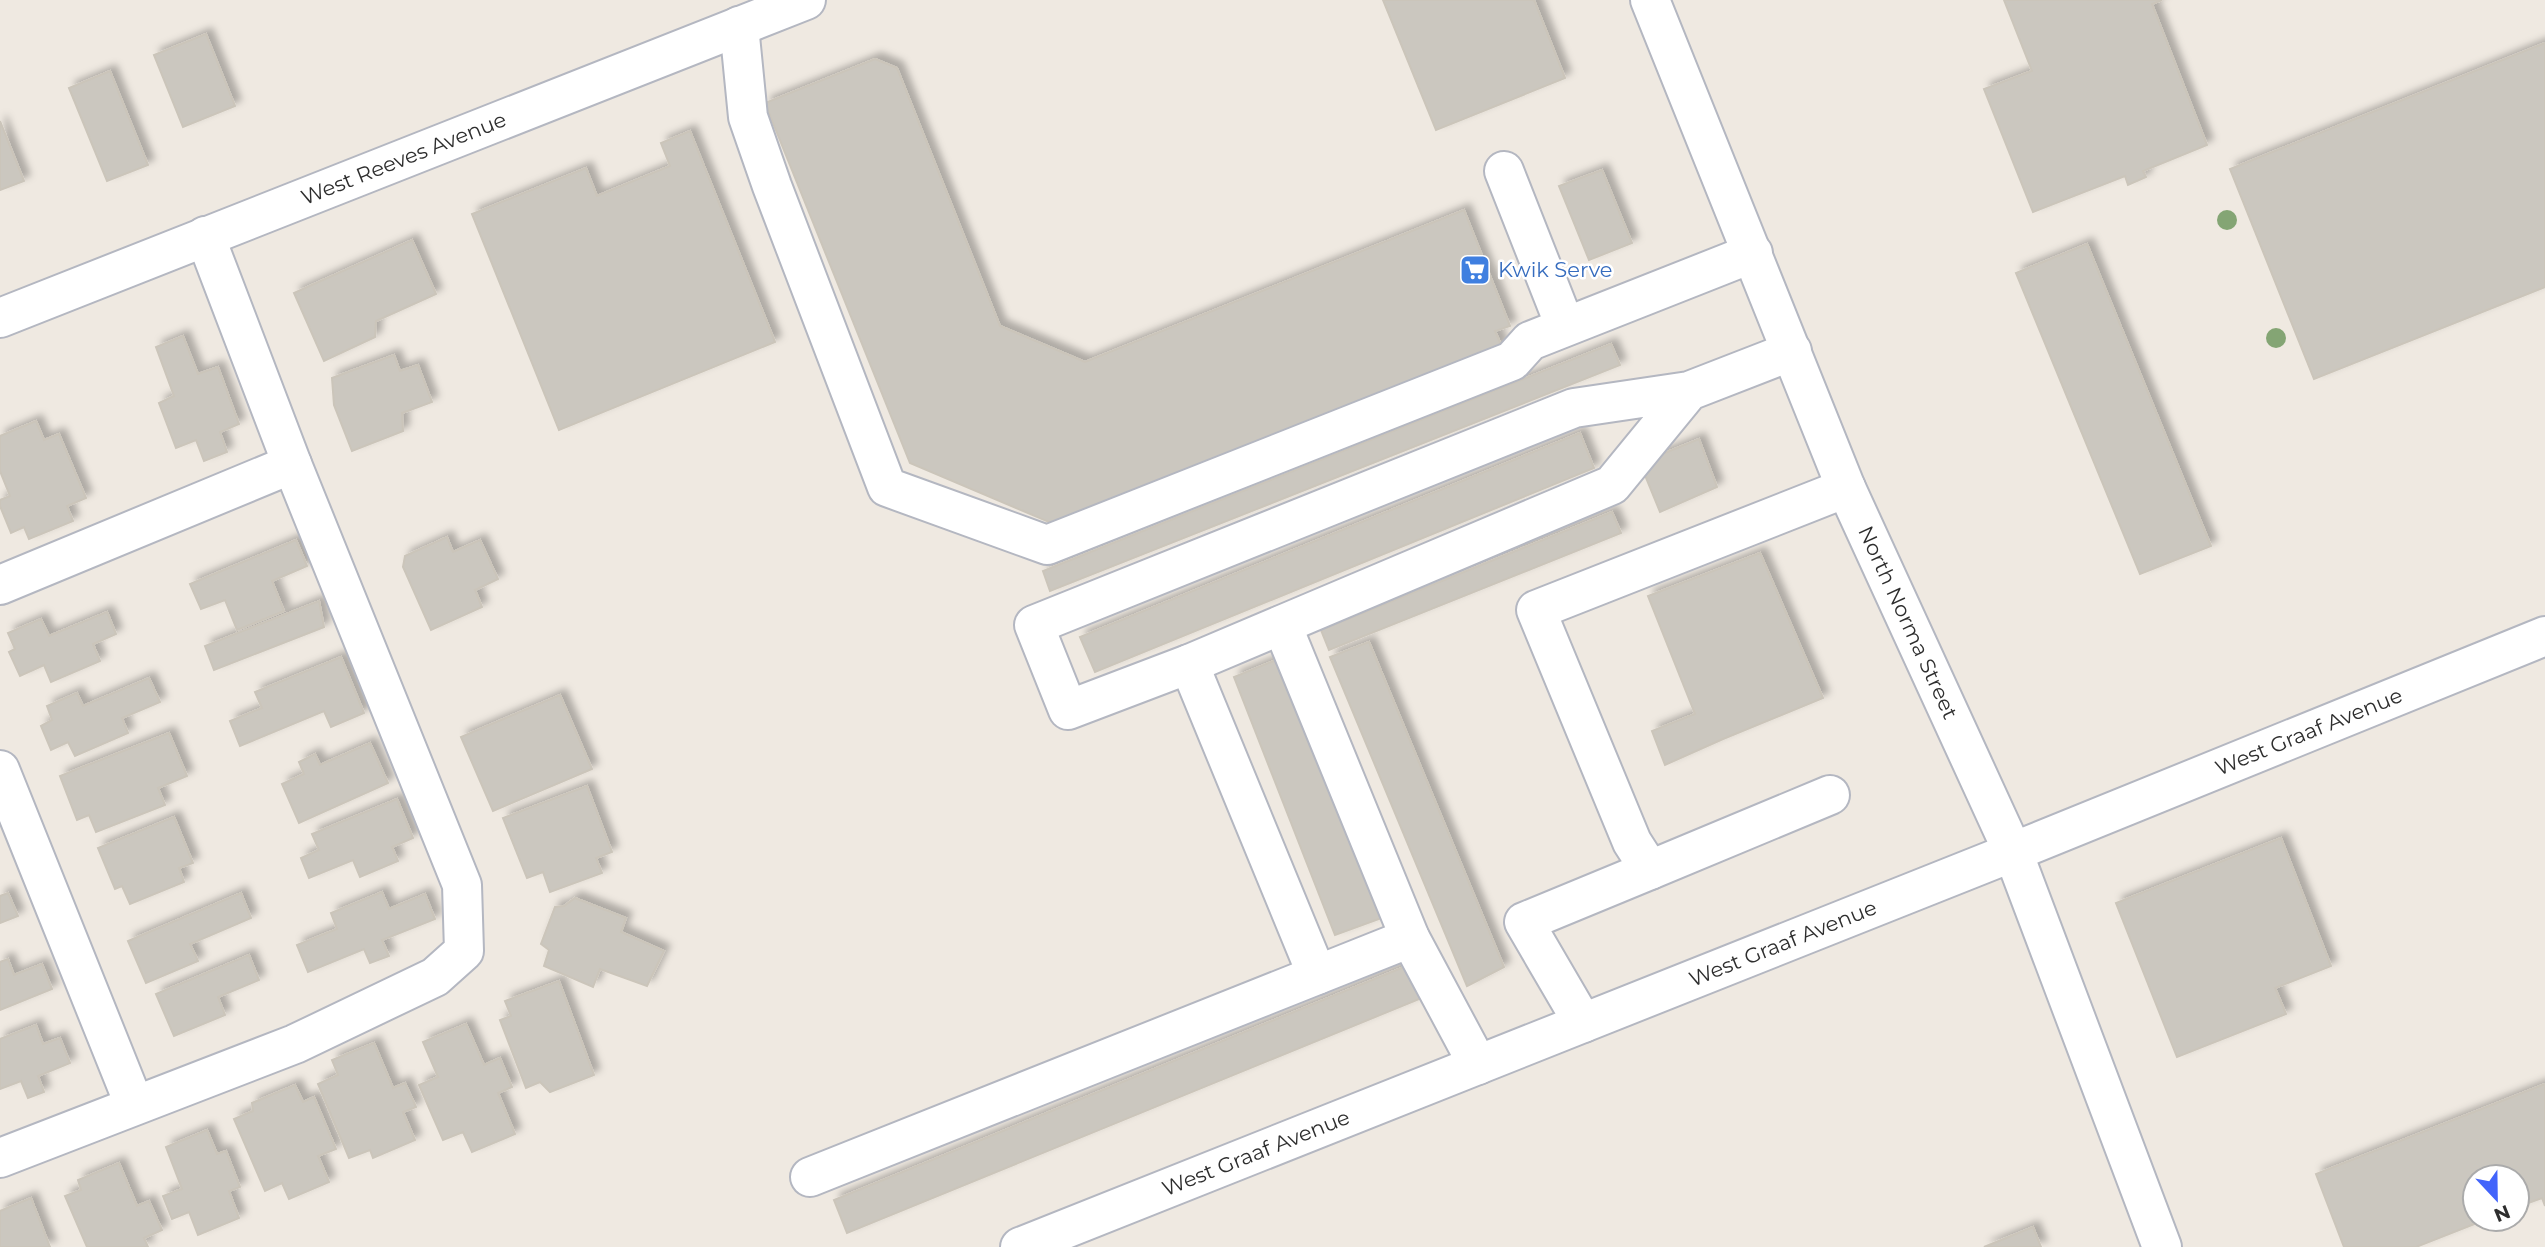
<svg xmlns="http://www.w3.org/2000/svg" width="2545" height="1247" font-family="Montserrat,sans-serif">
<style>
.building{fill:#cbc7bf;stroke:#cbc5ba;stroke-width:2;filter:url(#shadow)}
.lines{fill:none;stroke-linecap:round;stroke-linejoin:round}
.minor-casing{stroke:#b4b7c1;stroke-width:42}
.minor{stroke:#fff;stroke-width:38}
.tree{fill:#84a574}
.labels{text-anchor:middle;stroke-width:5;stroke-linejoin:round;paint-order:stroke}
.street-label{font-size:21px;fill:#2e2e2e;stroke:#fff}
.shop-label{font-size:21px;fill:#366cbe;stroke:#fff;text-anchor:start}
</style>
<defs>
<filter id="shadow"><feDropShadow dx="6" dy="-6" stdDeviation="3.5" flood-color="#0004"/></filter>
</defs>
<rect width="100%" height="100%" fill="#efe9e1"/>
<!-- building -->
<path class="building" d="M1383 0H1534L1565 78 1436 130Z
M2004 0H2162L2152 4 2207 145 2143 171 2146 177 2128 185 2125 176 2033 212 1984 89 2032 71Z
M206 34 235 106 183 127 154 55Z
M2545 43V287L2314 379 2230 169Z
M875 59 897 68 1000 326 1085 362 1464 210 1510 326 1495 331 1502 347 1056 525 910 463 765 103Z
M110 71 148 165 107 181 69 88Z
M0 121 24 181 0 190Z
M690 131 775 342 559 430 472 214 586 168 597 196 670 166 661 143Z
M1602 170 1632 243 1589 260 1559 186Z
M412 240 436 294 376 321 375 337 324 361 294 293Z
M2087 244 2211 546 2140 574 2016 273Z
M183 336 198 374 218 367 239 424 220 432 227 452 204 461 196 440 176 448 159 403 174 396 156 347Z
M1611 344 1620 365 1050 591 1043 571Z
M394 355 400 371 418 365 432 402 402 413 403 431 352 451 334 405 332 378Z
M36 421 44 440 59 434 86 498 67 506 73 521 29 539 24 527 11 533 0 506V500L10 496 0 471V436Z
M1580 433 1594 468 1095 672 1080 637Z
M1699 439 1717 487 1660 512 1640 463Z
M1612 512 1621 533 1329 650 1321 630Z
M447 537 453 552 480 540 498 579 475 590 482 607 431 630 403 567 405 556Z
M296 540 307 566 272 581 284 611 237 630 225 600 201 609 190 584Z
M1760 553 1823 698 1723 739 1665 765 1652 731 1695 714 1648 596Z
M319 601 324 627 214 670 205 646Z
M107 612 116 634 93 644 100 661 51 682 44 665 20 676 9 652 15 649 8 633 41 619 49 636Z
M1369 642 1504 967 1467 986 1330 657Z
M1286 656 1390 915 1335 935 1234 677Z
M341 657 364 713 331 727 324 711 240 746 230 721 262 708 255 692Z
M149 678 160 702 122 718 128 733 75 756 68 742 51 750 41 726 52 720 47 706 77 693 83 706Z
M560 695 592 769 493 811 461 737Z
M169 733 187 776 158 788 165 805 96 832 89 815 77 820 60 776Z
M370 743 388 783 299 823 282 784 304 774 299 762 315 754 320 765Z
M587 786 612 852 596 858 602 873 550 892 543 872 527 878 503 818Z
M397 799 413 838 392 847 398 861 360 877 353 860 309 878 301 858 319 850 312 834Z
M174 817 193 863 179 868 184 882 130 904 122 886 115 889 98 848Z
M2281 838 2331 966 2275 988 2286 1014 2177 1057 2116 903Z
M382 892 389 909 425 894 435 919 382 940 389 956 370 963 364 949 308 972 297 945 337 929 331 913Z
M8 893 18 916 0 923V896Z
M241 893 251 918 190 944 198 961 146 983 128 941Z
M575 898 626 918 621 932 664 951 647 986 600 969 593 987 544 966 549 950 541 944 555 907 564 906Z
M249 955 259 980 218 997 225 1015 174 1036 156 994Z
M8 959 14 975 42 964 52 989 0 1010V962Z
M1416 962 1429 995 847 1233 834 1200Z
M559 981 594 1075 550 1092 540 1082 526 1088 500 1020 511 1016 505 1001Z
M466 1024 484 1065 500 1058 512 1087 498 1093 515 1134 472 1152 463 1132 443 1140 419 1085 438 1077 423 1042Z
M36 1025 43 1044 60 1038 70 1063 38 1076 44 1092 28 1098 21 1081 0 1089V1039Z
M374 1043 393 1088 405 1083 416 1107 403 1112 415 1140 373 1158 370 1150 349 1158 318 1084 338 1075 332 1060Z
M2545 1084V1206L2542 1198 2517 1207V1177H2475V1219H2487L2416 1247H2344L2316 1174Z
M295 1085 303 1102 314 1097 336 1149 318 1156 329 1182 289 1199 282 1183 265 1191 234 1119 253 1111 252 1103Z
M207 1130 217 1154 226 1151 240 1187 229 1191 239 1218 198 1235 189 1212 172 1219 163 1196 182 1189 166 1147Z
M119 1163 137 1206 149 1201 162 1230 144 1238 148 1247H87L65 1196 81 1190 78 1180Z
M31 1198 50 1247H0V1211Z
M2033 1227 2041 1247H1984Z"/>
<g class="lines">
<!-- minor casing -->
<g class="minor-casing">
<g id="minor">
<path id="s1" d="M1650 0 1846 488 2013 852 2162 1247"/>
<path d="M739 26 748 117 772 186 887 487 1047 545 1512 361 1530 341 1753 253"/>
<path d="M1504 171 1565 326"/>
<path id="s2" d="M0 318 806 0"/>
<path d="M1689 391 1612 485 1189 664 1068 710 1034 625 1574 408 1689 391 1792 351"/>
<path d="M0 585 292 464"/>
<path d="M1282 625 1410 938 1478 1065"/>
<path d="M1189 664 1317 975"/>
<path d="M0 770 134 1104"/>
<path d="M1650 870 1830 795"/>
<path d="M1583 1023 1524 922 1650 870 1632 842 1536 610 1846 488"/>
<path d="M0 1158 295 1044 435 977 464 951 462 885 292 464 205 236"/>
<path d="M810 1177 1410 938"/>
<path id="s3" d="M1020 1247 2013 852 2545 636"/>
</g>
</g>
<!-- minor -->
<use href="#minor" class="minor"/>
</g>
<!-- trees -->
<g class="tree">
<circle cx="2227" cy="220" r="10"/>
<circle cx="2276" cy="338" r="10"/>
</g>
<!-- icons -->
<defs>
<g id="supermarket-square" transform="scale(1.575)"><rect x="-9" y="-9" width="18" height="18" rx="4" fill="#3f7fe0" stroke="#fff"/><path d="M-6-5.5h2.5l.6 2H6L4.5 2H-2.5L-4.4-4H-6ZM-1.5 3.2a1.3 1.3 0 1 0 .1 0ZM3 3.2a1.3 1.3 0 1 0 .1 0Z" fill="#fff"/></g>
</defs>
<g fill-rule="evenodd">
<use href="#supermarket-square" x="1475" y="270"/>
</g>
<g class="labels">
<!-- street labels -->
<g class="street-label">
<text dy="7" stroke="none"><textPath href="#s2" startOffset="434">West Reeves Avenue</textPath></text>
<text dy="7" stroke="none"><textPath href="#s1" startOffset="674">North Norma Street</textPath></text>
<text dy="7" stroke="none"><textPath href="#s3" startOffset="1388">West Graaf Avenue</textPath></text>
<text dy="7" stroke="none"><textPath href="#s3" startOffset="821">West Graaf Avenue</textPath></text>
<text dy="7" stroke="none"><textPath href="#s3" startOffset="254">West Graaf Avenue</textPath></text>
</g>
<!-- shop labels -->
<g class="shop-label">
<text x="1498" y="277">Kwik Serve</text>
</g>
</g>
<!-- north arrow -->
<g transform="translate(2496 1198) rotate(158)"><circle r="33" fill="#ffffff" stroke="#ababab" stroke-width="2"/>
<path d="M0-5L12 26L0 18L-12 26Z" fill="#4264fb"/>
<text y="-10" font-size="19" font-weight="bold" text-anchor="middle" fill="#2e2e2e">N</text>
</g>
</svg>
